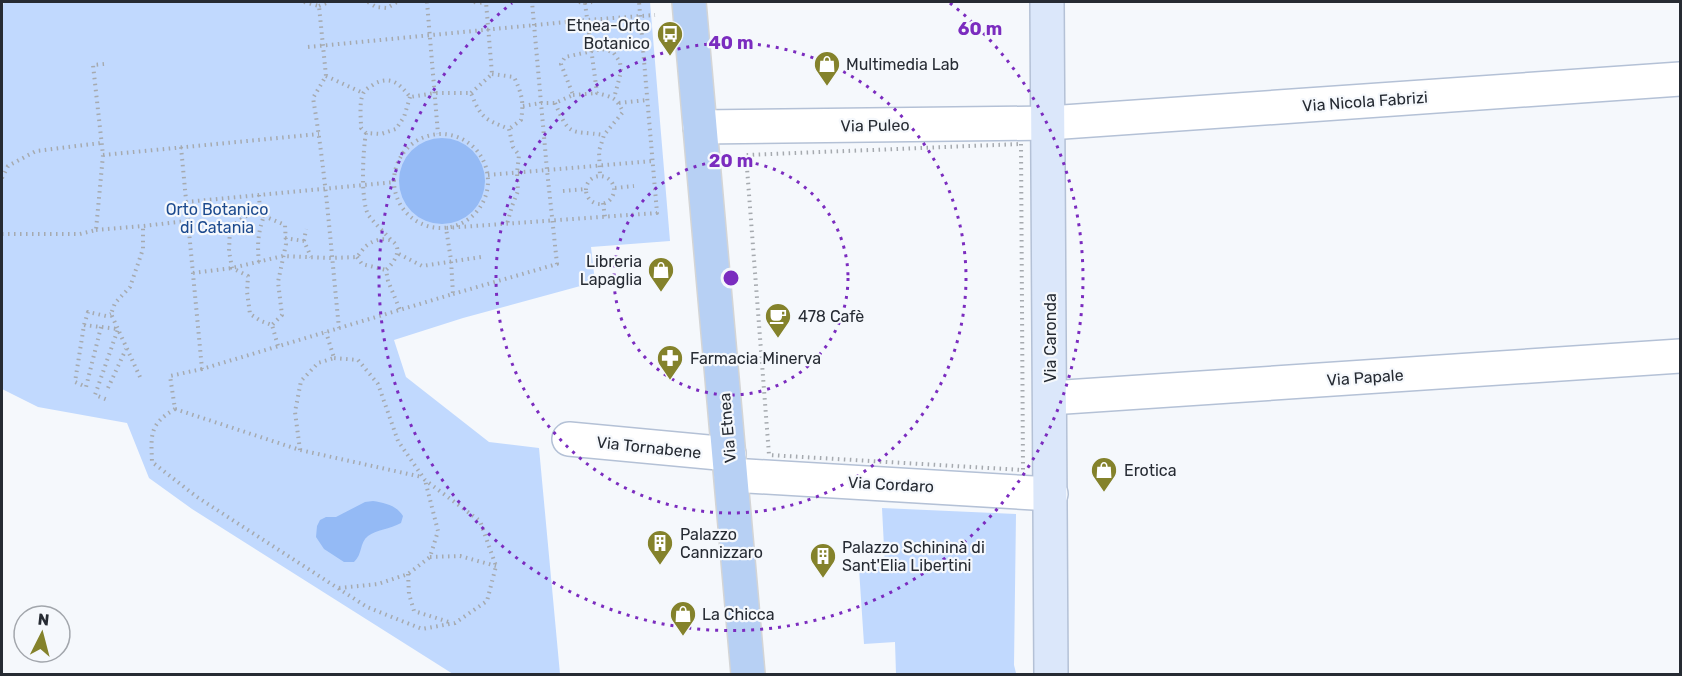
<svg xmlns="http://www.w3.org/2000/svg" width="1682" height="676" font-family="Rubik,sans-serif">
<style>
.green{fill:#c1d9fe}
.water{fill:#94baf5}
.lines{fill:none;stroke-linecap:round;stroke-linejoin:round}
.minor-casing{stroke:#b4c1d6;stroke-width:36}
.tertiary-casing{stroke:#b4c1d6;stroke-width:36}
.secondary-casing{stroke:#b4c1d6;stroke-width:36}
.primary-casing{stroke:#d4d5d6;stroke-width:36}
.path{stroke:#a6aaaf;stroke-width:4;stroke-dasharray:1.5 4.5;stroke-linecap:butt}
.minor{stroke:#fff;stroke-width:33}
.tertiary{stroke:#fff;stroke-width:33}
.secondary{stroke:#dbe7fa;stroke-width:33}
.primary{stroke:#b7d0f4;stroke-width:33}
.ring{fill:none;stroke:#7b2cbf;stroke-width:3;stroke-dasharray:3 6}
.labels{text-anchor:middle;stroke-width:4.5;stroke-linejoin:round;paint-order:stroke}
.poi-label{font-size:16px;fill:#262b33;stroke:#f5f8fc;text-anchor:start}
.street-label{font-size:16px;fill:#262b33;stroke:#f5f8fc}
.park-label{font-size:16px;fill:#1c4a8e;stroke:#f5f8fc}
.centre{fill:#7b2cbf;stroke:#f5f8fc;stroke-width:3}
.ring-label{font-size:18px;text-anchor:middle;font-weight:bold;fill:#7b2cbf;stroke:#f5f8fc;stroke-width:4.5;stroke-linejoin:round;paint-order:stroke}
</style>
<rect width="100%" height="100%" fill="#f5f8fc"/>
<!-- green -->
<path class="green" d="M4 2H650L670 241 591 247 595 282 463 318 394 340 406 377 489 442 539 448 560 674H453L192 509 149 478 127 423 38 407 2 389V9Z
M882 508 1016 514 1014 665 1016 673 990 674H896L895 642 864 644 859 569 885 567Z"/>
<!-- water -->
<path class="water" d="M399 181a43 43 0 1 1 86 0a43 43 0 1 1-86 0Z
M373 501C385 503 396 505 403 516L401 523C390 529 376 530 368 536 359 543 363 554 354 562H344L324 549 316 537 317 526 320 520 326 517H336L365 502Z"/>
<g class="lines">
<!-- minor casing -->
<g class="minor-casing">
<path id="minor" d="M700 127 1049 123 1680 79
M569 439 729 454
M731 475 1051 494"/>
</g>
<!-- tertiary casing -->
<g class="tertiary-casing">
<path id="tertiary" d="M1050 398 1680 356"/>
</g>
<!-- secondary casing -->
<g class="secondary-casing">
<path id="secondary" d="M1047 2 1051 674"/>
</g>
<!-- primary casing -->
<g class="primary-casing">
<path id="primary" d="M689 2 748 674"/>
</g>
<!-- path -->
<path class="path" d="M304 2 319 6 326 76 313 98C326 174 331 251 339 328
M368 2 376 7 387 8 397 2
M427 2 438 134
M474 2 479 3 485 2
M579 2 585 3 592 2
M585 3 597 93C612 97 616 97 623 112L604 135 599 151 600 175
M319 6 329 2
M308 47 587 20 655 15
M492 74 514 77C522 94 524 102 521 120L509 129
M326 76 363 93
M471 93 492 74 486 2
M573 95 597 93
M410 97 404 117 396 129 381 134 366 133 361 128C361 117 359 103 363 94 365 89 370 87 374 84 391 75 400 84 410 97L435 93H471C481 118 484 119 509 129L513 147 519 155 517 173 518 191 512 206 507 224
M555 103C570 138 570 130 604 135
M619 103 647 100
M523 106 541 103H555L573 95 561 64 565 57 602 49 613 52 620 62 621 72 614 98
M366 133C363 149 360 203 369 216 376 225 385 233 392 241
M394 181a47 47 0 1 1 94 0a47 47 0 1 1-94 0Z
M1021 144 1023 470 769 455 746 155Z
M181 147 202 369 453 294 451 260 446 228 657 213 639 2
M103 155 319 134
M488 175 653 161
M586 190a14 14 0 1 1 28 0a14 14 0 1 1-28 0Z
M2 178 8 166 36 151 101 143
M615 188 634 186
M563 191 586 189
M259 195 260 211 244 217 230 228 229 251 232 268 248 276 247 292 250 314 261 321 272 325 278 346
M186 202 395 182
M603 203 605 217
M260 211 264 216 285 225 286 244 278 282 282 315 272 325
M96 230 143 226 187 221
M2 234H80L96 230 103 155 93 65 104 64
M285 238 304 241 311 257
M304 241 306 229
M399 254 422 266 481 257
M357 257 362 264 386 270
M259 262C257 245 258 232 264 216
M193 273 232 268 283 256 332 258 357 257C360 253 363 249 366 246 386 230 413 244 386 270L388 281 400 310
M453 294 557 264 547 170 532 2
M84 325 118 329 95 395 108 400
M101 327 86 387 75 382 84 325 88 312 106 316 111 314
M202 369 170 376 175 409C149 424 151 435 152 462L197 497 367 607 422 629 455 623 487 601 496 566 480 521 425 480 398 441 378 384 358 360 334 358
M140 377 111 314 115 303 130 287 143 249V226
M108 388 126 349
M175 409 300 450 422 477
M300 450 295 412 301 381 318 363 334 358 326 332
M430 557 460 556 496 566
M408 574 409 594 414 611 452 623
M339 588 378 584 408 574 430 557 438 531 425 480"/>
<!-- minor -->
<use href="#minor" class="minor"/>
<!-- tertiary -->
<use href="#tertiary" class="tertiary"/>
<!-- secondary -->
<use href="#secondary" class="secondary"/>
<!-- primary -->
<use href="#primary" class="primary"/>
</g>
<!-- distance rings -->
<g class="ring">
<circle cx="731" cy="278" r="117"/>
<circle cx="731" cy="278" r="235"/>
<path d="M950 3A352 352 0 1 1 512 3"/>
</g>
<!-- icons -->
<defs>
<g id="bus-pin" transform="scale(1.35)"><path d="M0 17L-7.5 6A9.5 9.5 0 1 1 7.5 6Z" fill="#84822b" stroke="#f5f8fc"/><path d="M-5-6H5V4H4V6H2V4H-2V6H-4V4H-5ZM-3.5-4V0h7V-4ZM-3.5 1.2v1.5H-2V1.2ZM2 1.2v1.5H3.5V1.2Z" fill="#fff"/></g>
<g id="shop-pin" transform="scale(1.35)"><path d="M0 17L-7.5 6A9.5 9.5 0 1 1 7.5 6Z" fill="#84822b" stroke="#f5f8fc"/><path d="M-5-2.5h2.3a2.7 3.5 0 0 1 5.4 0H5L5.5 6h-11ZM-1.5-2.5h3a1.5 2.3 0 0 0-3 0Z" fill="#fff"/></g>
<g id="cafe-pin" transform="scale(1.35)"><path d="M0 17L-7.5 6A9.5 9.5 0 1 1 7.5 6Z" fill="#84822b" stroke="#f5f8fc"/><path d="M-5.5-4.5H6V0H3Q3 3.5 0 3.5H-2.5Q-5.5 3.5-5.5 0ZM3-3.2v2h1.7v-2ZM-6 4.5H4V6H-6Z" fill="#fff"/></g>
<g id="pharmacy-pin" transform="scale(1.35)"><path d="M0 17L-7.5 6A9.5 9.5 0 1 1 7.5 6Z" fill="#84822b" stroke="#f5f8fc"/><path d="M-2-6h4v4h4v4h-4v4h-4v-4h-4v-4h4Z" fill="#fff"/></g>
<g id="building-pin" transform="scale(1.35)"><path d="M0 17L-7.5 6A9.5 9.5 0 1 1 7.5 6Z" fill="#84822b" stroke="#f5f8fc"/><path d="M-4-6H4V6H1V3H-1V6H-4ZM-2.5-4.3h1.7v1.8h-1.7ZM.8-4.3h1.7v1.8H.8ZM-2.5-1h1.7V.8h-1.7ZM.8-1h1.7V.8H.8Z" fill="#fff"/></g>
</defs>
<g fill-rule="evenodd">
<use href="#bus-pin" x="670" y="34"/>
<use href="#shop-pin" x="827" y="64"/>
<use href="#shop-pin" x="661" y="270"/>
<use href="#cafe-pin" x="778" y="316"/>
<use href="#pharmacy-pin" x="670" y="358"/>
<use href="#shop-pin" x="1104" y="470"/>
<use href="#building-pin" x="660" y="543"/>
<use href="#building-pin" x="823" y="556"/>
<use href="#shop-pin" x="683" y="614"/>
</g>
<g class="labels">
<!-- poi labels -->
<g class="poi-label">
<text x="650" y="31" text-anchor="end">Etnea-Orto<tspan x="650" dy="18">Botanico</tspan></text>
<text x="846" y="70">Multimedia Lab</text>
<text x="642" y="267" text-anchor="end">Libreria<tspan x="642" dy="18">Lapaglia</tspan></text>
<text x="798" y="322">478 Cafè</text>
<text x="690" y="364">Farmacia Minerva</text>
<text x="1124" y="476">Erotica</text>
<text x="680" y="540">Palazzo<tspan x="680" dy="18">Cannizzaro</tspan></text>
<text x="842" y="553">Palazzo Schininà di<tspan x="842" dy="18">Sant'Elia Libertini</tspan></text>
<text x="702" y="620">La Chicca</text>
</g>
<!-- street labels -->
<g class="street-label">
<text transform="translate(1365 101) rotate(-4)" y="6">Via Nicola Fabrizi</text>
<text transform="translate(875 125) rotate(-1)" y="6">Via Puleo</text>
<text transform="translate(1050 338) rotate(-90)" y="6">Via Caronda</text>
<text transform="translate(1365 377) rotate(-4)" y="6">Via Papale</text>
<text transform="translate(727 428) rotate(-95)" y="6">Via Etnea</text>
<text transform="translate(649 447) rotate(6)" y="6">Via Tornabene</text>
<text transform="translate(891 484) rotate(3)" y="6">Via Cordaro</text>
</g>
<!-- park labels -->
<g class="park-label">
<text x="217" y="215">Orto Botanico<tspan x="217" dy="18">di Catania</tspan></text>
</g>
</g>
<circle cx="731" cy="278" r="9" class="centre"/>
<g class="ring-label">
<text x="980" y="35">60 m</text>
<text x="731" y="49">40 m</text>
<text x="731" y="167">20 m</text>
</g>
<!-- border -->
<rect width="1682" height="676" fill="none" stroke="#262b33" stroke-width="6"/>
<!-- north arrow -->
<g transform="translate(42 634) rotate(6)"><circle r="28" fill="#f5f8fc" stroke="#a2a6ac" stroke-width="1.5"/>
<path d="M0-4.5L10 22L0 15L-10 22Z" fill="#84822b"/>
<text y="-9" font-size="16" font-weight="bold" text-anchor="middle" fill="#262b33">N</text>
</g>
</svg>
